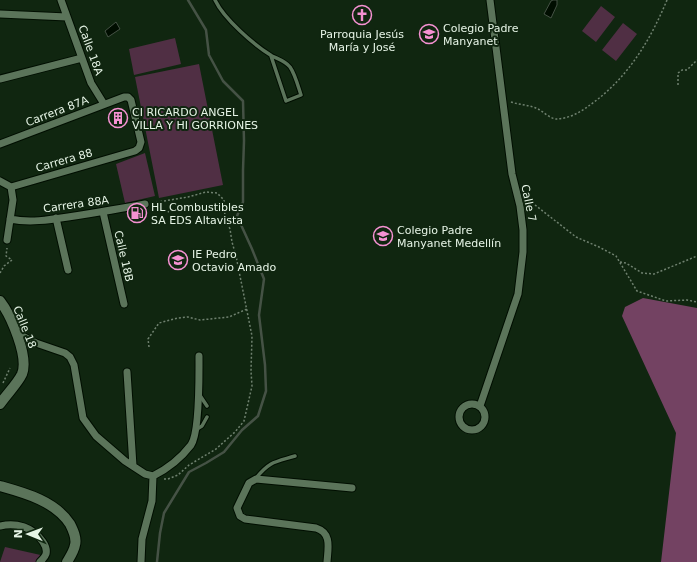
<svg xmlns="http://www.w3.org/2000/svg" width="697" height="562" font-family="'DejaVu Sans',sans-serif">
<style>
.green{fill:#502f44}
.forest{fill:#734262}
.water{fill:#000d00;stroke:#455245}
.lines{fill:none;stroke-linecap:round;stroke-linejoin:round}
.stream{stroke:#455245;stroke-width:2.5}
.lane-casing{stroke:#000e00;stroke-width:5.5}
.street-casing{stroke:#000e00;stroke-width:9}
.secondary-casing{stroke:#000e00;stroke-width:12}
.path{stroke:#6f816f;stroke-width:1.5;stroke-dasharray:2 2;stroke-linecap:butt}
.lane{stroke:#5b745a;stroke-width:3.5}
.street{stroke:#5b745a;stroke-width:7}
.secondary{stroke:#5b745a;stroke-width:10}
.labels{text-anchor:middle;stroke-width:4;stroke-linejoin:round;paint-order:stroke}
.poi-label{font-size:11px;fill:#e6f4e6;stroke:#102610;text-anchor:start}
.street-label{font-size:11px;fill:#e6f4e6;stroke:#102610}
</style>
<rect width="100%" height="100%" fill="#102610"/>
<!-- green -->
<path class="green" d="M601 6 615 17 596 42 582 31Z
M623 23 637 34 616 61 602 50Z
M175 38 181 64 134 75 129 49Z
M199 64 223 185 159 198 135 77Z
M145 153 155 196 125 203 116 164Z
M5 547 45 556 42 562H0Z"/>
<!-- forest -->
<path class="forest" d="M643 298 697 308V562H661L676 433 622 316 625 307Z"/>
<!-- water -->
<path class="water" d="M553 0H557V5L551 18 544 14 551 1Z
M116 22 120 29 108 37 105 31Z"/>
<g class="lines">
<!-- stream -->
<path class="stream" d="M157 562 160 533 164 513 189 472 206 463 224 452 242 430 258 416 266 391 265 365 259 315 264 279 252 249 237 216 243 202V170L244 141 243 101 223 81 209 55 206 30 188 0"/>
<!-- lane casing -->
<g class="lane-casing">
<path id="lane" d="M215 0C224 19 254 45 272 56 278 59 285 61 290 67 295 74 298 86 301 95L286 101 271 56
M199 394 207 406
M197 429 202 426 207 417
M256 478C270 461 275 462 295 456"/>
</g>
<!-- street casing -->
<g class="street-casing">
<path id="street" d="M61 0 91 83 104 104
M0 14 67 17
M0 79 82 58
M0 144 124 97H128L131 100 141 142 139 148 135 151 11 187 0 181
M103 212 124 304
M56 218 68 270
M10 219C29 223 49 220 68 217 94 213 119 209 145 204
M7 240 13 200 11 187
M16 333 36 343 65 353 70 357 74 365 83 418 96 436 125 461 145 474 153 476C167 469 181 458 191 445 200 432 199 374 199 356
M127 372 133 466
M459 417a13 13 0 1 1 26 0a13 13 0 1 1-26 0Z
M480 406 518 294 523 252V230L520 206 512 174 490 0
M0 526C16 522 33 527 43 542 45 545 47 550 46 554 45 557 42 560 40 562
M141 562 142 539 152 501 153 476
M327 562C328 548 332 533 316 528L245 519 240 516 237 508 249 483 256 479 352 488"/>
</g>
<!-- secondary casing -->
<g class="secondary-casing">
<path id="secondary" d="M0 301C11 315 29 357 22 374 18 383 6 395 0 404
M0 486C25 493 55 501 70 524 73 530 77 538 75 545 74 551 70 557 67 562"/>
</g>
<!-- path -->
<path class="path" d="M678 85V73L682 70H687L697 60
M511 102C520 105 530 105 538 109 544 112 549 118 556 119 568 119 581 112 590 105 627 79 650 41 667 0
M526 197 535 205 576 237 599 247 616 256 637 291 666 301 687 300 697 302
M620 262 626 263 642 273 654 274 697 256
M0 273 4 266 12 260 6 256 7 248
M149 347 148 339 159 323 178 318 188 317 200 320 229 317 247 309
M3 383 10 368
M164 479H168L178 475 189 465 216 449 235 432 244 421 252 386 251 371 252 336 236 256 232 242 230 229 225 218 224 200 217 193 206 192 188 197 152 203 169 212"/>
<!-- lane -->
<use href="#lane" class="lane"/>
<!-- street -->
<use href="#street" class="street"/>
<!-- secondary -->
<use href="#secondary" class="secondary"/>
</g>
<!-- icons -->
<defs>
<g id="church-ring" transform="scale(1)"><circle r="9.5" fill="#102610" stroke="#f591d2" stroke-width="1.5"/><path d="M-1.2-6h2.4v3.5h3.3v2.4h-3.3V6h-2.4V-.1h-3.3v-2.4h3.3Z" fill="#f591d2"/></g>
<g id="school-ring" transform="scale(1)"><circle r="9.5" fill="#102610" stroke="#f591d2" stroke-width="1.5"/><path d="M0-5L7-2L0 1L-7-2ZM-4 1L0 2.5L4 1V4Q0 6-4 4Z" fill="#f591d2"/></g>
<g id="building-ring" transform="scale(1)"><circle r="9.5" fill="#102610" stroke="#f591d2" stroke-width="1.5"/><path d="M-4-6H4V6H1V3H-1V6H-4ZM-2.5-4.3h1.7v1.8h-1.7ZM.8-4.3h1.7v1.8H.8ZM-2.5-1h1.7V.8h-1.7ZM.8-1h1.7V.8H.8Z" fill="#f591d2"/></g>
<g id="fuel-ring" transform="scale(1)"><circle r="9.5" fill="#102610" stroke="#f591d2" stroke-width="1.5"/><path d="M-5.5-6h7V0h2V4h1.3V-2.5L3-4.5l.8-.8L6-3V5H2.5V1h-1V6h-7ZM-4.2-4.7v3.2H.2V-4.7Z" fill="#f591d2"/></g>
</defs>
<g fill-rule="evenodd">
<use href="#church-ring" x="362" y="15"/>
<use href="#school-ring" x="429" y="34"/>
<use href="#building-ring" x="118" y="118"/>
<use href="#fuel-ring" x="137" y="213"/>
<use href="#school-ring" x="383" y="236"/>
<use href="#school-ring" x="178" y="260"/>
</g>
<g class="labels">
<!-- poi labels -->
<g class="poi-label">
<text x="443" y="32">Colegio Padre<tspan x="443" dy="13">Manyanet</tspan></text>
<text x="362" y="38" text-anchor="middle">Parroquia Jesús<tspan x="362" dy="13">María y José</tspan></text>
<text x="132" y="116">CI RICARDO ANGEL<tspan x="132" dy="13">VILLA Y HI GORRIONES</tspan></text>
<text x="151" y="211">HL Combustibles<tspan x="151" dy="13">SA EDS Altavista</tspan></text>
<text x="397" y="234">Colegio Padre<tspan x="397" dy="13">Manyanet Medellín</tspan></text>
<text x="192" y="258">IE Pedro<tspan x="192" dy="13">Octavio Amado</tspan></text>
</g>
<!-- street labels -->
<g class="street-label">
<text transform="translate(91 50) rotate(70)" y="4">Calle 18A</text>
<text transform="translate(57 111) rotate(-21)" y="4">Carrera 87A</text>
<text transform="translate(64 160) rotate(-16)" y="4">Carrera 88</text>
<text transform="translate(529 203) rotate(78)" y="4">Calle 7</text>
<text transform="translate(76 204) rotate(-8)" y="4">Carrera 88A</text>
<text transform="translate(124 256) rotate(77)" y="4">Calle 18B</text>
<text transform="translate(25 327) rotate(68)" y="4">Calle 18</text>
</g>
</g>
<!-- north arrow -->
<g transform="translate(28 534) rotate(271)" stroke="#102610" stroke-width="3" paint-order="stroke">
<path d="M0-3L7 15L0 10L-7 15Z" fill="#e6f4e6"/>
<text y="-6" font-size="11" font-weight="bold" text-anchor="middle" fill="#e6f4e6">N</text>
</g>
</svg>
